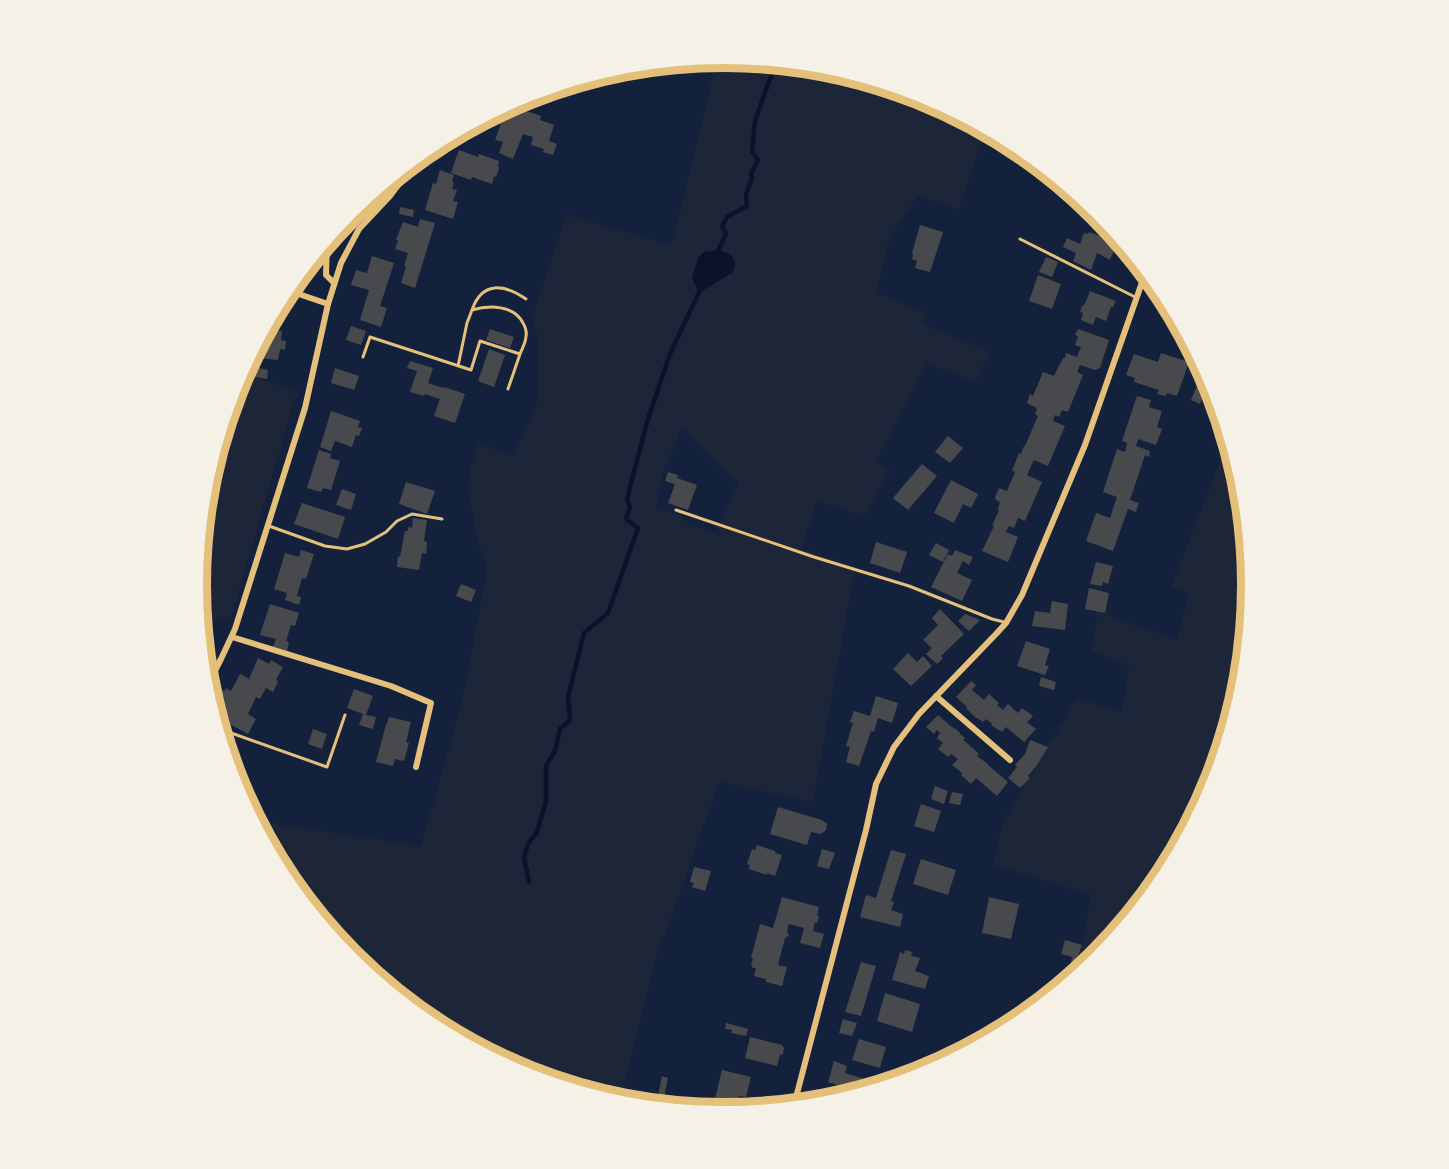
<svg xmlns="http://www.w3.org/2000/svg" width="1449" height="1169" font-family="Commissioner,sans-serif">
<style>
.green{fill:#1d2539;fill-rule:evenodd}
.water{fill:#0b132b}
.lines{fill:none;stroke-linecap:round;stroke-linejoin:round}
.stream{stroke:#0b132b;stroke-width:4.5}
.building{fill:#48494c}
.path{stroke:#e5c07b;stroke-width:3}
.service{stroke:#e5c07b;stroke-width:3}
.minor{stroke:#e5c07b;stroke-width:6}
.rim{fill:none;stroke:#e5c07b;stroke-width:8}
</style>
<rect width="100%" height="100%" fill="#14213d"/>
<!-- green -->
<path class="green" d="M725 57 828 67 927 97 986 129 959 210 918 195 889 238 877 293 926 312 922 324 990 352 975 382 927 364 876 461 889 472 864 516 817 501 801 549 855 567 813 802 719 782 665 935 657 953 620 1102 522 1072 431 1023 351 957 286 877 260 829 263 822 421 846 462 702 487 570 477 537 468 489 471 466 478 444 513 455 537 405 539 342 532 317 566 215 670 245 679 218 717 58ZM682 427 739 484 716 528 720 535 689 524 681 516 656 508 663 473Z
M242 373 297 391 231 618C173 627 204 540 213 512L204 509 207 481 237 382Z
M1229 439 1242 482 1252 585 1242 688 1212 787 1163 878 1097 958 1077 974 1091 895 993 865 1004 820 1077 698 1122 712 1129 665 1091 652 1096 629 1097 612 1177 640 1189 594 1171 587Z"/>
<!-- water -->
<path class="water" d="M719 250C731 254 739 259 733 272L699 293 692 278 698 258 704 252Z"/>
<g class="lines">
<!-- stream -->
<path class="stream" d="M717 253 726 234 722 227 727 217 747 206 746 195 752 178 751 173 758 160 752 151 755 121 776 62
M529 882 524 858 528 844 537 832 546 801V766L555 751 560 729 570 720 568 697 584 633 608 613 638 528 626 519 630 507 627 500 630 487 648 419 670 354 701 288"/>
</g>
<!-- building -->
<path class="building" d="M517 100 515 107 541 116 540 120 554 125 549 141 557 144 553 155 543 152 544 149 531 145 533 137 523 134 513 159 499 153 503 142 495 140 502 120H504L509 106 508 105Z
M459 150 478 157 479 154 499 161 498 167 499 168 496 177 494 176 492 184 472 177 471 180 451 173Z
M440 170 454 175 452 181 454 182 452 189 457 190 453 201 458 202 453 219 425 210 433 183 436 184Z
M400 207 414 210 413 217 399 214Z
M420 219 435 223 415 288 401 283 406 267H404L408 253 395 249 398 240H396L403 222 418 227Z
M920 225 943 232 930 272 915 268 917 261 912 259 913 254 912 253Z
M1089 232 1106 238 1104 241 1116 246 1110 260 1097 253 1091 270 1073 261 1076 253 1063 247 1067 238 1080 244 1084 233 1088 234Z
M372 256 394 263 380 306 387 308 381 327 360 320 369 290 351 285 356 270 367 273Z
M1046 257 1058 262 1052 277 1039 272Z
M1038 275 1061 284 1052 309 1029 301Z
M1090 291 1116 301 1113 307H1111L1106 321 1096 317 1093 325 1081 320 1083 313 1080 312 1082 306 1085 304Z
M351 326 366 331 361 345 346 340Z
M266 329 282 331 281 340 286 341 285 350 280 349 278 360 259 358 261 338Z
M490 329 514 337 510 348 486 340Z
M1078 329 1109 340 1100 368 1095 370 1080 365 1077 372 1083 375 1068 412 1062 410 1059 417 1055 415 1053 421 1065 426 1048 466 1034 460 1033 462 1027 475 1042 482 1025 521 1018 518 1014 528 1009 526 1006 532 1018 537 1008 562 982 551 994 526H992L999 510 998 509 1000 502 996 500 995 497 999 488 1007 491 1015 472 1012 470 1015 463 1019 453 1021 454 1024 446H1025L1038 416 1035 414 1037 408 1027 403 1030 394 1033 396 1043 372 1054 376 1059 365H1060L1063 358H1065L1066 353 1077 357 1081 347 1075 345 1078 336 1075 335Z
M489 349 505 355 494 387 478 381Z
M1161 353 1189 362 1177 396 1167 393 1166 396 1157 394 1159 390 1134 382 1135 378 1126 375 1134 354 1158 362Z
M410 361 433 368 428 383 443 388 444 387 465 394 455 423 434 416 440 399 425 394 424 396 410 392 417 371 407 368Z
M251 366 268 370 267 379 250 376Z
M335 368 359 376 354 390 331 383Z
M1203 371 1206 372 1210 379 1200 404 1191 400Z
M1137 396 1151 400 1149 407 1162 411 1157 427 1162 429 1156 445 1138 439 1136 446 1150 451 1149 457 1145 455 1130 500 1139 503 1136 512 1128 509 1113 551 1086 541 1096 513 1110 518 1117 497 1103 492 1117 449 1125 452 1127 443 1122 441Z
M331 411 360 421 358 427 362 428 359 436 356 435 352 447 335 441 331 451 320 447Z
M948 436 963 448 950 463 935 452Z
M319 450 331 454 330 458 340 461 331 490 323 488 321 492 307 488Z
M922 464 937 476 908 510 893 498Z
M668 472 678 475 677 478 697 485 688 510 668 503 675 484 665 481Z
M951 480 978 494 971 508 963 504 954 523 934 513Z
M406 482 435 491 427 514 399 504Z
M342 489 356 494 351 510 336 505Z
M302 503 345 517 338 539 294 524Z
M413 518 427 520 424 541 427 542 426 554 422 553 419 570 397 567 398 556 400 557 405 531H408V527L412 528Z
M876 542 907 552 900 573 870 563Z
M936 543 949 550 943 562 929 555Z
M301 550 314 554 306 579 302 578 297 596 301 597 299 605 285 600 287 593 274 589 285 553 299 557Z
M955 550 973 557 969 565 963 561 957 573 972 580 962 601 931 587 948 554 952 556Z
M1096 562 1113 566 1108 584 1103 582 1102 586 1090 584Z
M461 584 476 590 471 602 456 596Z
M1089 588 1109 593 1105 613 1085 609Z
M1052 601 1068 604 1065 630 1032 626 1035 611 1050 613Z
M270 604 299 613 295 626 291 625 286 641 289 642 287 651 273 647 276 639 260 635Z
M940 609 964 634 941 656 943 658 937 664 926 654 932 648 923 640 938 625 932 618Z
M965 614 980 620 969 631 958 621Z
M1026 641 1050 649 1045 665 1049 666 1045 675 1017 666Z
M908 653 917 662 923 656 932 666 911 686 893 669Z
M258 658 269 664 271 660 283 667 276 680 278 682 273 692 266 688 260 699 256 697 248 714 256 719 248 734 228 723 226 726 217 721 213 706 222 690 224 691 226 688 231 691 240 674 249 679Z
M1041 677 1056 682 1054 690 1039 686Z
M971 681 976 685 972 690 984 700 989 694 999 703 997 705 1003 710 1008 704 1018 713 1022 708 1033 716 1027 722 1036 729 1024 742 1006 727 1002 732 991 725 992 724 986 719 983 722 977 718H976L966 708 967 707 956 697Z
M354 689 373 696 366 715 376 717 373 729 359 725 363 714 347 708Z
M876 696 898 703 892 723 878 718 874 732 871 731 859 766 846 762 850 747 846 746 853 723 850 722 854 711 870 716Z
M938 715 954 729 955 728 960 733V734L965 738 963 740 974 749 979 754 977 756 988 764V765L1008 782 997 796 976 778 971 784 961 775 962 773 952 765 958 759 951 754 948 757 938 749 943 743 937 738 940 733 937 730 934 734 926 727Z
M389 717 411 722 406 742 409 743 404 761 395 759 393 766 376 762 386 724H387Z
M313 729 327 734 322 749 308 744Z
M1030 740 1048 747 1037 765 1028 776 1030 778 1020 788 1008 778 1017 767 1015 765 1025 754Z
M935 786 948 791 944 804 931 799Z
M952 792 963 794 960 805 949 803Z
M921 804 941 811 934 832 914 826Z
M778 807 822 820 827 824 826 830 821 834 811 832 807 845 770 834Z
M757 845 775 851V853L782 855 775 876 767 873V875L749 869 750 865 747 864 752 849 755 850Z
M822 849 835 853 829 869 817 866Z
M891 850 906 854 891 901 894 902 891 910 903 914 900 927 860 917 866 895 876 898Z
M921 859 956 870 948 895 913 884Z
M694 867 711 871 705 891 692 887 694 883 690 882Z
M782 897 819 907 817 915 819 916 817 923 815 922 813 931 824 934 820 948 800 943 804 928 789 924 787 931 789 936 785 938 778 965 787 967 782 986 766 982V979L754 976 756 968H753L751 965 753 958H751L760 924 773 928Z
M989 897 1019 904 1011 939 982 933Z
M1065 940 1082 945 1075 964 1071 962 1072 957 1061 954Z
M905 950 912 952 911 956 920 958 915 971 929 976 925 989 892 980 900 952 904 954Z
M861 962 876 966 861 1016 845 1012Z
M885 993 920 1004 912 1032 877 1021Z
M843 1019 857 1023 852 1036 839 1033Z
M726 1023 748 1029 746 1036 731 1033 732 1030 725 1029Z
M750 1037 782 1045 784 1048 783 1054 780 1055 777 1066 745 1058Z
M859 1039 886 1047 880 1068 852 1060Z
M834 1061 847 1066 845 1073 884 1085 847 1096 849 1089 828 1082Z
M722 1070 751 1077 746 1097 739 1096 737 1103 730 1102 728 1112 712 1111Z
M662 1076 668 1078 663 1101 657 1100Z"/>
<g class="lines">
<!-- path -->
<path class="path" d="M472 310C482 281 504 284 526 299
M363 357 370 337 471 370 480 341 520 354 508 389
M458 366 467 323 472 310C489 305 514 305 523 323 525 326 527 332 526 336 526 342 522 349 520 354"/>
<!-- service -->
<path class="service" d="M1020 239 1135 297
M676 510 814 557 909 586 992 619 1004 622
M269 526 325 546 347 549 365 544 386 532 397 521 412 514 442 519
M220 729 327 767 345 715"/>
<!-- minor -->
<path class="minor" d="M327 242 326 275 334 283
M287 290 328 304
M232 637 391 686 431 703 416 767
M207 686 221 659 235 629 305 408 328 304 341 263 359 229 390 196 422 153
M936 696 1010 760
M794 1105 866 830 876 784 894 747 919 714 996 634 1006 623 1022 595 1085 445 1146 271"/>
</g>
<!-- crop -->
<path d="M0 0H1449V1169H0ZM207 585a517 517 0 1 1 1034 0a517 517 0 1 1-1034 0Z" fill="#f6f1e7" fill-rule="evenodd"/>
<path class="rim" d="M207 585a517 517 0 1 1 1034 0a517 517 0 1 1-1034 0Z"/>
</svg>
